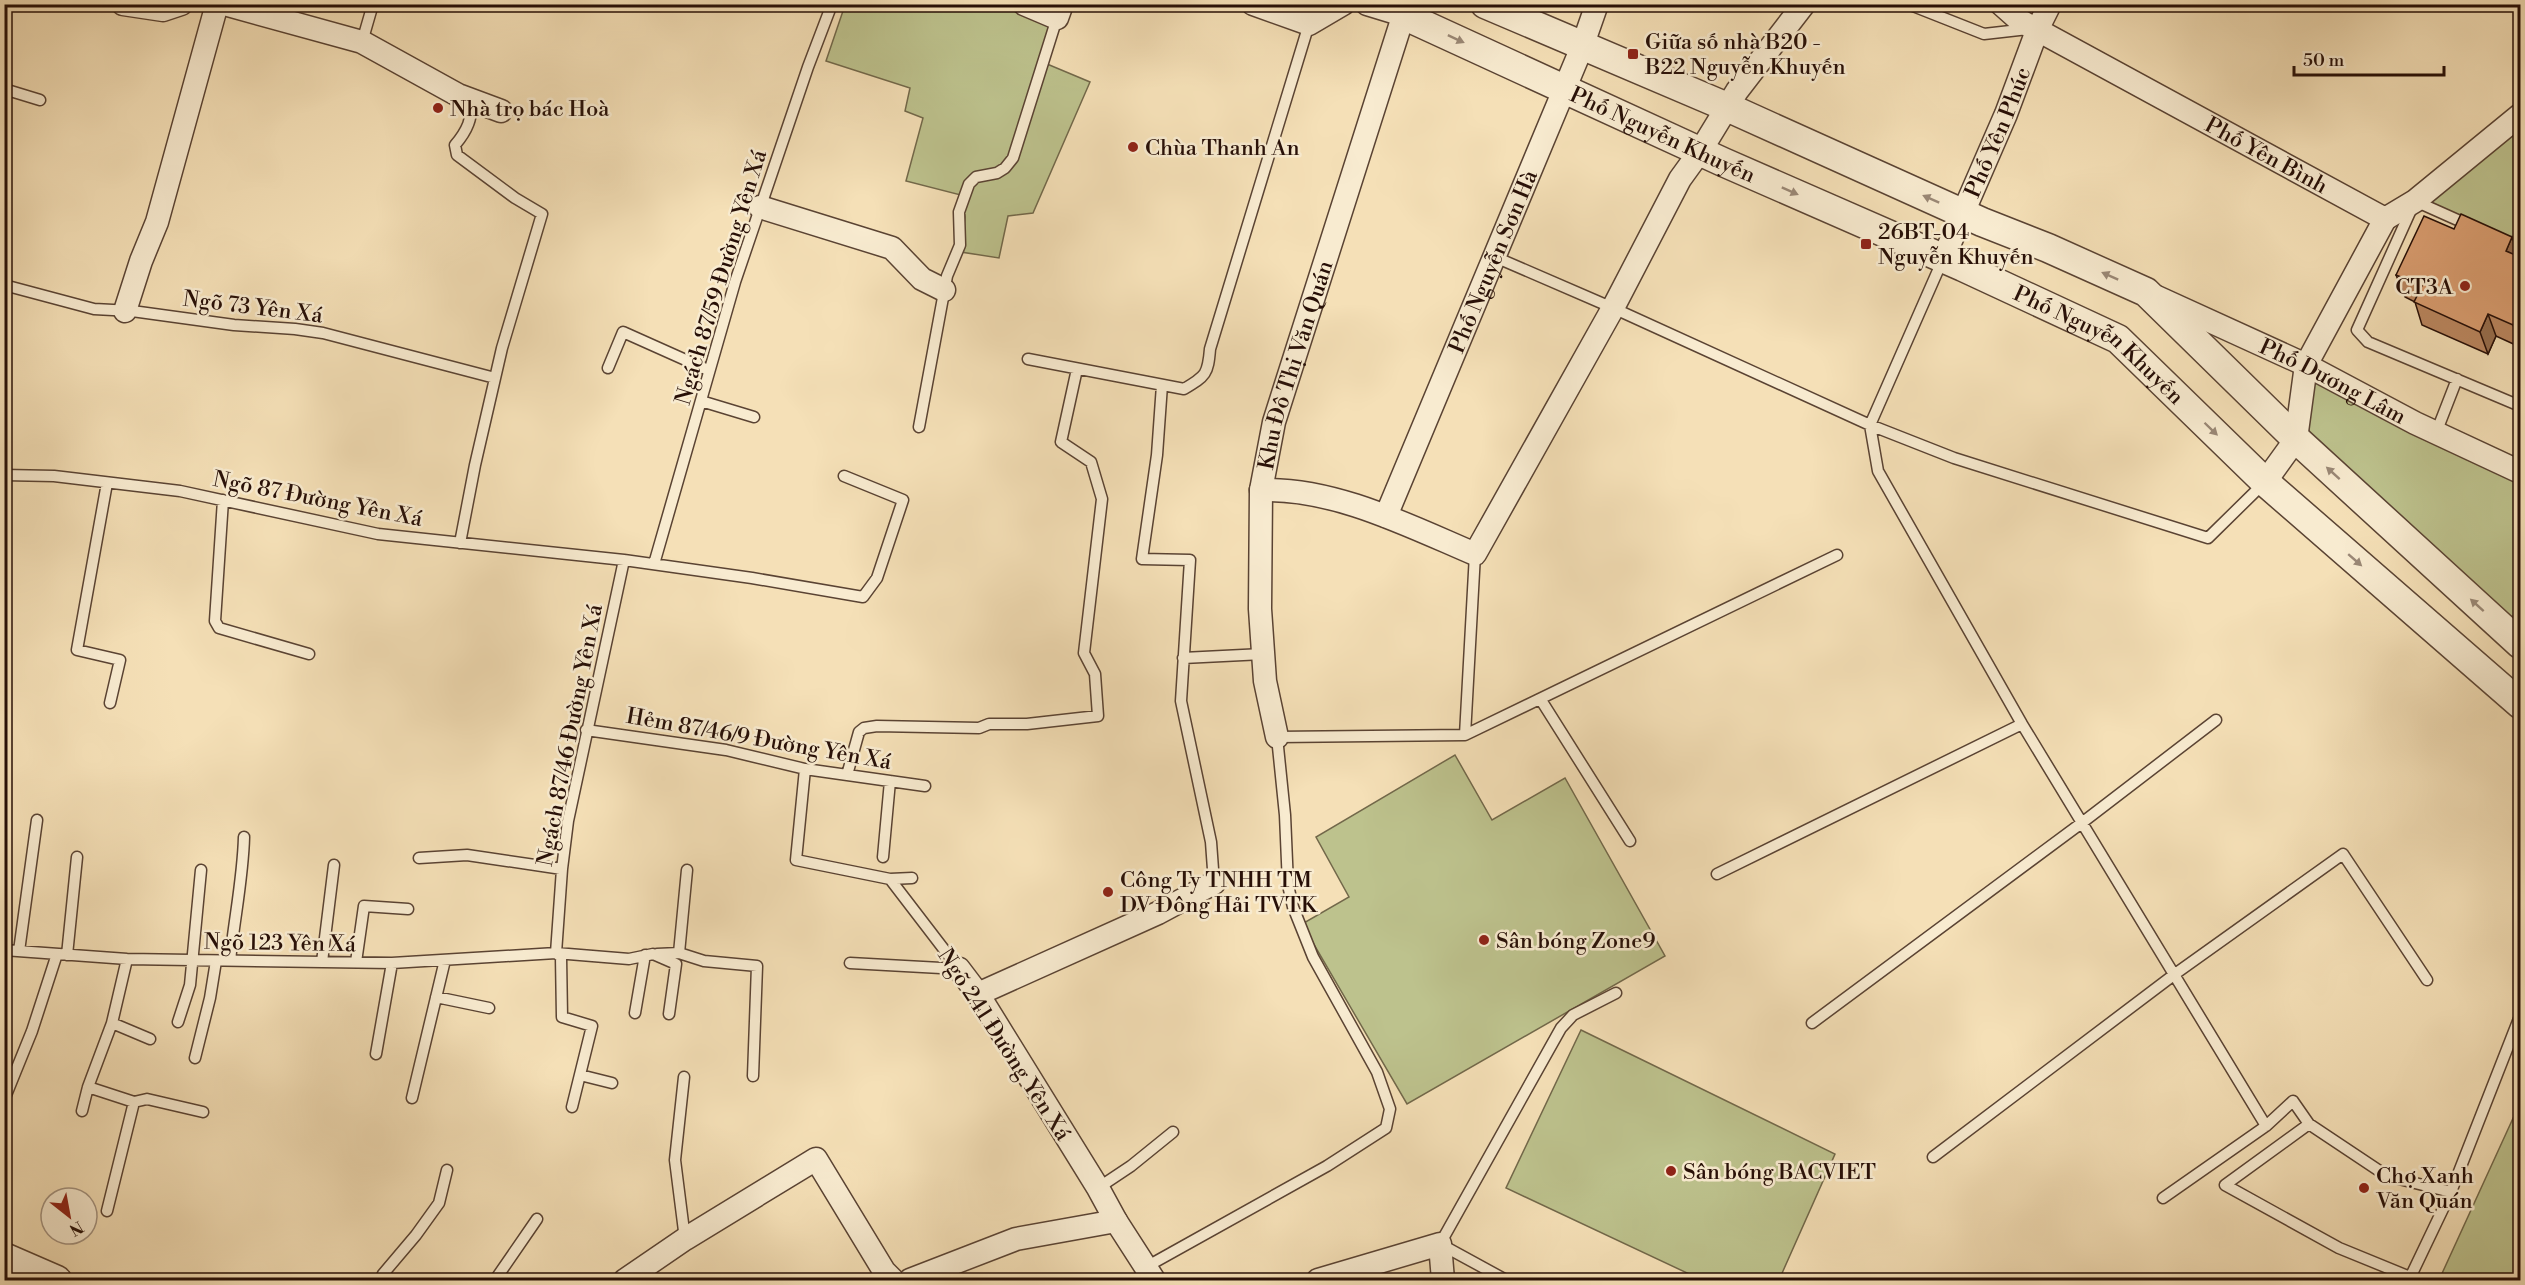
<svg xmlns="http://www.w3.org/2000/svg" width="2525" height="1285" font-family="'Libre Bodoni',serif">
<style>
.green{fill:#bdc28d;stroke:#72684a;stroke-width:1.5}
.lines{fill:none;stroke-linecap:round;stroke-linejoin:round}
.service-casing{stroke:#5a4333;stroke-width:13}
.minor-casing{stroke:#5a4333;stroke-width:25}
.tertiary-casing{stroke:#5a4333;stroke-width:31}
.service{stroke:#f8ebd0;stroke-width:10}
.minor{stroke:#f8ebd0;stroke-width:22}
.tertiary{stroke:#f8ebd0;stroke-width:28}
.wall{fill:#bb8760;stroke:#270f07;stroke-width:1.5}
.shaded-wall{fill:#986e4e;stroke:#270f07;stroke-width:1.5}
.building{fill:#d99d70;stroke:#270f07;stroke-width:1.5}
.oneway{fill:#9a8876}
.poi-dot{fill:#8f2418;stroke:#f8ebd0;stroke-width:2}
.labels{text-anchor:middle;stroke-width:5;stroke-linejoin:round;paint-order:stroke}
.poi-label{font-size:22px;fill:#270f07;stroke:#f8ebd0;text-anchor:start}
.street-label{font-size:22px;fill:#270f07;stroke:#f8ebd0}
</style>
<rect width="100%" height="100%" fill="#f5e0b7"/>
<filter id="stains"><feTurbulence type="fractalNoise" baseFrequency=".00333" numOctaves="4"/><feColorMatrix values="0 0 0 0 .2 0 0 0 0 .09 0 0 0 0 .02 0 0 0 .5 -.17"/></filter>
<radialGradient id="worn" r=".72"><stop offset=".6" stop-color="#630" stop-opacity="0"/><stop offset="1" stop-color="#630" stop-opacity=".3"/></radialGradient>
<!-- green -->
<path class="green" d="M845 5H1004L1049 24 1047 64 1090 82 1033 213 1008 216 999 258 961 252 965 217 961 195 906 181 923 118 905 111 910 88 826 61Z
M2520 117V248L2417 201Z
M2309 371 2520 473V608L2505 625 2301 438Z
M1455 755 1492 820 1565 778 1665 956 1407 1104 1302 924 1349 897 1316 837Z
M1581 1030 1835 1154 1779 1280H1702L1506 1188Z
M2520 1103V1280H2439Z"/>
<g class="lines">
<!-- service casing -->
<g class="service-casing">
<path id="service" d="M1908 4 1984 34 2028 29
M362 42 373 4
M4 89 40 100
M2471 226 2415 201 2357 330 2368 342 2520 406
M2504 241 2520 249
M1495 257 1613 308 1870 425 1954 458 2208 538 2265 482
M1943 259 1870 425 1878 471 2022 724 2266 1126 2163 1198
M4 285 94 309 132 311 234 325 295 329 323 333 495 378
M1028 359 1184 389C1206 376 1208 374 1210 349L1309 24
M608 368 623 332 708 370
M1162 385 1157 455 1142 559 1190 560 1181 701 1211 842 1214 883
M701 401 754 417
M919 427 947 276 960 245 959 212 969 184 976 177 997 173 1005 168 1013 158 1057 18
M2436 433 2457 379
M4 475 54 476 180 491 378 534 624 560 752 578 863 597 877 578 903 500 844 476
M107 483 77 650 120 660 110 703
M223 500 215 621 219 628 309 654
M460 543 475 465 502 348 542 214 515 198 457 155 455 145C467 131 473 118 471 100
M654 564 735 282 808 67 832 4
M1183 658 1263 654
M1541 700 1630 841
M586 730 726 750 805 769 925 786
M1465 735 1475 554
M805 769 796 860 890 879 959 969
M847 775 859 732 864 728 877 726 979 728 989 724H1027L1098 716 1095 674 1084 653 1102 499 1091 462 1061 442 1077 369
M883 857 890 781
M419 858 467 855 562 869
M1717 874 2022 724
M890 879 912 878
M4 950 127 959 392 963 556 953 629 959 653 954 676 964 669 1014
M19 951 37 820
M679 953 687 870
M657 954 679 953 704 961 757 966 753 1076
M67 955 77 857
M230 961C234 920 243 878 244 837
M322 962 334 865
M356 962 364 906 408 909
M850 963 959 969
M436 997 489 1008
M635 1013 645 955
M178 1022 190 985 201 870
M112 1023 150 1039
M1812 1023 2083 822 2216 720
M376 1054 392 963
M195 1058 210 998 216 961
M580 1075 612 1083
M684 1077 675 1160 685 1239
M412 1098 445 960
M4 1100 32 1031 57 954
M134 1102 147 1099 203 1112
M572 1107 592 1026 562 1017 561 957 556 953 562 869 568 821 624 560
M82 1111 88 1087
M2309 1124 2225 1185 2339 1248 2410 1277
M2266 1126 2293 1101 2309 1124 2387 1176 2451 1192
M1933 1157 2175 974 2343 854 2427 980
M1098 1188 1131 1166 1173 1132
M107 1211 134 1102 88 1087 112 1023 127 959
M1146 1267 1327 1166 1386 1128 1390 1109 1377 1072 1313 957 1293 907 1288 885 1285 815 1277 737 1465 735 1837 555
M380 1280 383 1274 416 1235 439 1203 447 1170
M495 1280 537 1219
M1506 1280 1440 1244 1561 1028 1573 1015 1616 993
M2409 1280 2451 1192 2520 1016"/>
</g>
<!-- minor casing -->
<g class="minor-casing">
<g id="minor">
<path d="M123 4 163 10 181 4"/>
<path d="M224 4 362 42 458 95 501 111"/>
<path d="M1024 4 1057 18 1062 4"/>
<path d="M1253 4 1309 24 1343 4"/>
<path d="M1367 4 1403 15"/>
<path id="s1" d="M2001 4 2019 20 2385 219 2415 201 2520 115"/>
<path d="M760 207 892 248 922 279 944 290"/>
<path id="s2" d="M1943 259 2006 114 2038 28 2050 4"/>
<path id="s3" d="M2157 297 2306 365 2415 423 2520 472"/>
<path d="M125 311 141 261 157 222 217 4"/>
<path d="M2265 482 2296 439 2306 365 2385 219"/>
<path d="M1261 490C1335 488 1407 525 1475 554L1613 308 1680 179 1701 150 1737 91 1804 4"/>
<path id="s4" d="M1386 516 1582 47 1597 4"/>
<path id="s5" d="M1277 737 1265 681 1260 609 1261 490 1274 422 1407 4"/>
<path d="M959 969 978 994 1098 1188 1116 1221 1154 1280"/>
<path d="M978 994 1158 913 1214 883"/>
<path d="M625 1280 685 1239 816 1159 884 1271 893 1280"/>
<path d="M910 1280 1016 1239 1116 1221"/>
<path d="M1318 1280 1440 1244 1443 1280"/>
</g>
</g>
<!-- tertiary casing -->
<g class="tertiary-casing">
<g id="tertiary">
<path d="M1485 4 1727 107 1982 222 2048 248 2146 292 2296 439 2520 644"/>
<path id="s6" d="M1403 15 1723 162 1963 267 2118 339 2265 482 2520 704"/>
<path d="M4 1257 57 1280"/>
</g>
</g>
<!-- service -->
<use href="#service" class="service"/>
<!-- minor -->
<use href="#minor" class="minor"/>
<!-- tertiary -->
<use href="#tertiary" class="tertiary"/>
</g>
<!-- wall -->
<path class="wall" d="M2454 229 2512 237 2520 257V347L2496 336 2488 354 2422 325 2415 302 2405 297 2396 275Z"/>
<!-- shaded-wall -->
<path class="shaded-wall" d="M2512 237 2520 259 2506 251Z
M2520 309V346L2513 325Z
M2488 314 2496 336 2488 354 2480 332Z"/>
<!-- building -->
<path class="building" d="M2461 214 2512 237 2506 251 2520 257V309L2513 325 2488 314 2480 332 2414 302 2422 286 2396 275 2424 216 2454 229Z"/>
<!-- one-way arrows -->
<defs><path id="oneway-solid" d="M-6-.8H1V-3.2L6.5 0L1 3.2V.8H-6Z" transform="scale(1.5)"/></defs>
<g class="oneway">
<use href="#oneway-solid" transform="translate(1456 39) rotate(25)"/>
<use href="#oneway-solid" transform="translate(1790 191) rotate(24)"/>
<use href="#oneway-solid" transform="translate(1931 199) rotate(-156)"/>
<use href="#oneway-solid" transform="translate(2110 276) rotate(-156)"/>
<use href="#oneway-solid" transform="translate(2211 429) rotate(44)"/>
<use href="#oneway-solid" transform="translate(2333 473) rotate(-138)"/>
<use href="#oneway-solid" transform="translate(2355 560) rotate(41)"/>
<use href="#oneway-solid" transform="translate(2477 605) rotate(-138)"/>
</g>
<!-- markers -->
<g class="poi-dot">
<rect x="1627" y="48" width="12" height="12" rx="3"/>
<circle cx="438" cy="108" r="6"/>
<circle cx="1133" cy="147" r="6"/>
<rect x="1860" y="238" width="12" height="12" rx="3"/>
<circle cx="2465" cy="286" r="6"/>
<circle cx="1108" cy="892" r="6"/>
<circle cx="1484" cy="940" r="6"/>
<circle cx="1671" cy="1171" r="6"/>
<circle cx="2364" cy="1188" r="6"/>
</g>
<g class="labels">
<!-- poi labels -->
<g class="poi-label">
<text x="1645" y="49">Giữa số nhà B20 -<tspan x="1645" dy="25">B22 Nguyễn Khuyến</tspan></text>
<text x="450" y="116">Nhà trọ bác Hoà</text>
<text x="1145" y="155">Chùa Thanh An</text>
<text x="1878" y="239">26BT-04<tspan x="1878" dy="25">Nguyễn Khuyến</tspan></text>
<text x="2453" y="294" text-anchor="end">CT3A</text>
<text x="1120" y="887">Công Ty TNHH TM<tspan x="1120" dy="25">DV Đông Hải TVTK</tspan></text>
<text x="1496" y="948">Sân bóng Zone9</text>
<text x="1683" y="1179">Sân bóng BACVIET</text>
<text x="2376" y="1183">Chợ Xanh<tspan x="2376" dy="25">Văn Quán</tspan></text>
</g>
<!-- street labels -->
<g class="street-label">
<text dy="8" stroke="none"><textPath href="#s2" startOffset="138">Phố Yên Phúc</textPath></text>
<text dy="8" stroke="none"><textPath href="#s6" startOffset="286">Phố Nguyễn Khuyến</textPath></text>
<text dy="8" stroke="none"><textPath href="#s1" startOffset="306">Phố Yên Bình</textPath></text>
<text dy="8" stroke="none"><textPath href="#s4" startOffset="276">Phố Nguyễn Sơn Hà</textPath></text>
<text transform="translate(720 277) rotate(-73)" y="8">Ngách 87/59 Đường Yên Xá</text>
<text transform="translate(253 306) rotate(7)" y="8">Ngõ 73 Yên Xá</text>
<text dy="8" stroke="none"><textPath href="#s6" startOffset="772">Phố Nguyễn Khuyến</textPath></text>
<text dy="8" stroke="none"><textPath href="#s5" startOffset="378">Khu Đô Thị Văn Quán</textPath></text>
<text dy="8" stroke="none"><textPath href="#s3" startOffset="195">Phố Dương Lâm</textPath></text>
<text transform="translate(318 498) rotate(11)" y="8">Ngõ 87 Đường Yên Xá</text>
<text transform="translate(569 735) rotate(-79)" y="8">Ngách 87/46 Đường Yên Xá</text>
<text transform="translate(759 738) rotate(10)" y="8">Hẻm 87/46/9 Đường Yên Xá</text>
<text transform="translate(280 942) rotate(1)" y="8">Ngõ 123 Yên Xá</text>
<text transform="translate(1005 1044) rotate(57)" y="8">Ngõ 241 Đường Yên Xá</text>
</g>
</g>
<!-- margin -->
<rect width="2525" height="1285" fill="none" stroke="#f5e0b7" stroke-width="24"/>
<rect x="6" y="6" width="2513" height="1273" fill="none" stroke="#270f07" stroke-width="3"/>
<rect x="12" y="12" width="2501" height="1261" fill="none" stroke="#270f07" stroke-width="1.5"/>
<!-- north arrow -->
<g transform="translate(69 1216) rotate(149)"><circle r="28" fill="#f8ebd0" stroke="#a49380" stroke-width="1.5"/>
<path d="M0-4.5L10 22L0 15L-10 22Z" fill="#8f2418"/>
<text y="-9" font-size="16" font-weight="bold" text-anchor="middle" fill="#270f07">N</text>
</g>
<!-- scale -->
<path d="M2294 66v9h150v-9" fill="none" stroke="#270f07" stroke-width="3"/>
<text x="2303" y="66" font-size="18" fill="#270f07" stroke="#f8ebd0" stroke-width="4.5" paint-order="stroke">50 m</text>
<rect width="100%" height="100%" filter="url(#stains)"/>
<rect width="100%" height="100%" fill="url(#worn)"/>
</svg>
